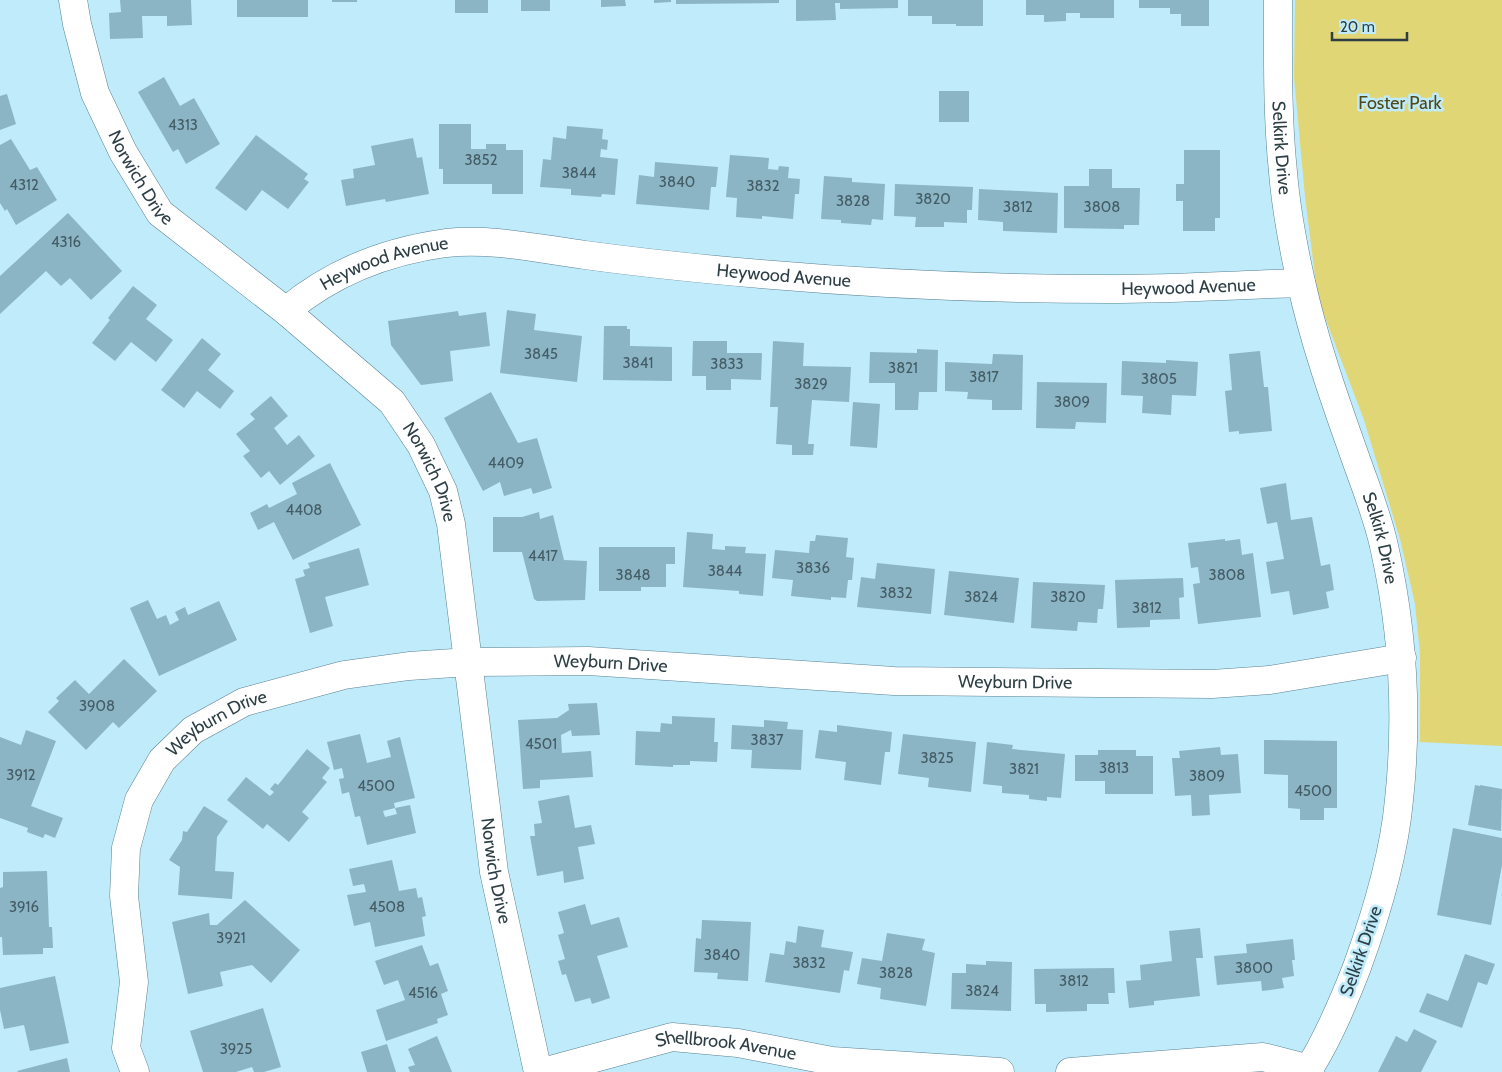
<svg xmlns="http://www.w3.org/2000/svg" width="1502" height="1072" font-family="Cabin,sans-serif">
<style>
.green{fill:#e1d676}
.building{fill:#8bb5c5}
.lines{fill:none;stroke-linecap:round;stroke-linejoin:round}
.minor-casing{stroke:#5a8291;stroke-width:29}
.minor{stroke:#fff;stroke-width:28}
.labels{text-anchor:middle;stroke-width:5;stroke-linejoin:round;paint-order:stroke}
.number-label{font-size:15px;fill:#445c65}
.park-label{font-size:18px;fill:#4f4918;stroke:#bfebfb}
.street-label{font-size:18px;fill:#2d3f45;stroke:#bfebfb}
</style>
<rect width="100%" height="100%" fill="#bfebfb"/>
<!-- green -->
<path class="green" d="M1295 0H1502V746L1420 742V654L1415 604 1400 539 1364 420 1318 299 1305 197 1294 77Z"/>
<!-- building -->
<path class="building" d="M120 0H191L192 25 167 26V16H142L143 38 110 39 109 13 121 12Z
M237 0H308V17H237Z
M332 0H357V2H332Z
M455 0H488V13H455Z
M521 0H550V11H521Z
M601 0H625L626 6 601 7Z
M654 0H671V2L654 3Z
M676 0H779V3L676 4Z
M796 0H898V8L840 9V3H835L836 20 796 21Z
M908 0H983V26H956V24H932V16H908Z
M1026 0H1114V18H1080V13H1066V21L1044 22V15H1026Z
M1139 0H1209V26H1181V14H1170V8H1139Z
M164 77 180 106 194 98 220 144 186 164 178 149 173 152 138 92Z
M939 91H969V122H939Z
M7 94 16 124 0 130V96Z
M439 124H471V149H486V144H506V150H523V194H492V184H443V169H439Z
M567 126 603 129 602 139 608 140 607 150 601 149 600 157 618 159 615 195 602 194 601 197 571 195V189L540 187 543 159 551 160 553 137 566 139Z
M256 135 308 174 304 179 309 182 288 209 262 190 246 211 215 188Z
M413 138 417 158 422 157 429 194 386 202 385 199 346 206 341 180 354 178 353 169 375 165 371 146Z
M11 139 30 170 37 167 57 200 16 225 7 209 5 211 0 203V145Z
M1184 150H1220V218H1215V231H1183V201H1176V184H1184Z
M730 155 769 158 768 169 778 170 779 166 789 167 788 178 800 179 799 194H795L793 219 762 216V219L736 217 737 198 726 197Z
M655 162 718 167 716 187H711L709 210 636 204 639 175 654 177Z
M1089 169H1112V188H1140L1139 225H1124V229L1064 228V186H1089Z
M824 176 852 178V182L885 184 883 220 872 219 871 225 841 223V220L821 219Z
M895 184 973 187 972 210H967V223L944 222V227H915L916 217 894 216Z
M979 189 1058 193 1057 233 1003 231V222L978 220Z
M68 213 122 271 91 300 70 278 61 286 46 271 0 314V276Z
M133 286 157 305 146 319 173 340 156 362 131 342 115 361 92 343 110 320 108 318Z
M507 310 536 314 534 330 582 336 577 382 500 373Z
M458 311 459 316 486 312 490 346 450 351 453 381 421 385 391 345 388 321Z
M604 326H627V329H630V346L672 347V381L603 380Z
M202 338 221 354 208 370 234 391 220 409 197 391 184 408 161 390Z
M693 341H727V353H762L761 380 731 379V390H706V376H692Z
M773 341 804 343 803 366 851 367 849 402 812 400 808 444H814L813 455H792V445L776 444 778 407H770Z
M917 349 938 350 937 392H919L918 410H895V383H869L870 352 917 353Z
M1260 351 1264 387H1268L1272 431 1239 434V431L1229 432 1225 391 1232 390 1229 354Z
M993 354 1023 355 1022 410H992V400L967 399 968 392 945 391V362L992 364Z
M1166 360 1198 362 1196 396 1172 395 1171 415 1142 413 1143 396 1121 395 1122 361 1166 363Z
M1037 382 1107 383 1106 423 1076 422 1075 429 1036 428Z
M491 392 518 443 537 438 552 488 533 494 531 488 504 496 500 482 483 491 444 418Z
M271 396 288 416 274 428 287 445 299 435 315 456 280 485 269 471 261 478 243 456 250 451 236 434 255 419 250 414Z
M853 402 880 404 877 448 850 446Z
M330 463 361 525 293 560 274 522 258 530 250 513 267 504 269 508 297 494 292 483Z
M1286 483 1291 520 1312 517 1321 566 1330 564 1334 590 1326 592 1329 608 1293 615 1289 591 1271 594 1266 562 1284 559 1277 522 1267 524 1260 488Z
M539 512 540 519 553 515 564 560 587 561 585 600 537 601 534 599 522 552H493V517H522Z
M687 532 713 534 712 549 725 550V546L746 547 745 553 766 554 763 596 739 594V591L683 587Z
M816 535 848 538 846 557 854 558 852 580H848L846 598 831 597V600L791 596 793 580 772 578 775 550 809 553 810 541H815Z
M1225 539V541L1240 539 1242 555 1253 553 1261 617 1198 624 1193 584 1200 583 1198 567 1191 568 1188 543Z
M599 547H675V564H666V587H641V591H599Z
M359 548 369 585 325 597 333 626 310 633 295 579 305 576 303 570 310 568 308 563Z
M877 563 935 569 931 614 857 607 861 577 875 579Z
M949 571 1019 578 1014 623 944 615Z
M1183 578 1184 597 1179 598 1180 619 1150 620V627L1117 628 1115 580Z
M1033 582 1105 585 1103 609H1098L1097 623 1078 622 1077 631 1031 628Z
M148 600 157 619 166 615 170 625 179 620 175 612 185 607 188 615 219 601 237 640 159 676 130 608Z
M124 659 157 691 119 728 113 722 86 750 48 712 59 701 56 698 75 680 89 694Z
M597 703 600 735 572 736 571 730 561 735 562 753 591 751 593 777 540 780V788L523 789 518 720 557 718 569 710 568 704Z
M672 716 715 718 714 742H718L717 762 690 761V765H673V767L635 765 636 731 660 732 661 723 672 724Z
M764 720 788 722 787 729 803 730 801 770 751 768 752 750 731 749 732 725 764 727Z
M837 725 892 732 890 752H885L881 785 844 780 846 762 815 758 819 730 837 732Z
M26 730 56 741 31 806 63 818 55 838 45 834 43 838 27 832 28 828 0 818V737L21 745Z
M360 734 367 763 391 757 387 741 400 737 415 798 394 803 395 808 383 811 385 817 397 814 395 808 410 805 416 833 367 845 360 816 355 817 349 792 342 794 339 779 344 778 342 768 334 770 327 742Z
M903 734 976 742 971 792 928 787 929 778 898 774Z
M1264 740 1337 741V808H1324V820H1300V809L1288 808V775L1264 774Z
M987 742 1013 745 1012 749 1065 754 1061 798 1047 797V801L1029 799V795L1002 793V786L983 784Z
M1220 747 1221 755 1238 754 1241 793 1209 795 1210 815 1192 816 1191 795 1175 796 1172 758H1180L1179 751Z
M307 749 330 768 322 778 327 782 302 812 309 818 289 842 267 824 263 829 227 800 246 777 270 796 274 792 270 789 275 783 278 785Z
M1098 750H1136V756H1153V794H1105V781H1075V755H1098Z
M1475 785 1480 786V785L1502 789 1501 831 1468 825Z
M569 795 575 828 591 825 595 844 578 847 584 879 564 883 563 871 537 876 530 836H535L534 824 542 823 538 801Z
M204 806 228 821 217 837 215 871 234 872 232 899 178 895 180 867 169 860 182 840 183 831 187 832Z
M1453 828 1502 838V865L1491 925 1437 915Z
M392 860 399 891 416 888 418 898 422 897 426 916 422 917 425 936 375 947 370 922 354 926 347 895 366 892 364 884 353 886 349 869Z
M47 871 49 927H52L53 948H43V954L3 955 2 937H0V888L3 887V872Z
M245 900 300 950 271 983 252 965 220 972 223 986 188 994 172 922 209 913 210 925H217Z
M585 904 591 925 619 917 628 947 597 956 610 998 592 1004 590 998 575 1002 566 974 562 975 558 961 565 959 558 935 564 933 558 912Z
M702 920 751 922 748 981 717 979 718 973 694 972 696 938 701 939Z
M798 926 824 930 821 947 853 952 849 971 844 970 840 993 765 982 770 953 784 955 786 941 796 943Z
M1200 928 1203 958H1196L1200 996 1154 1001V1005L1129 1008 1126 981 1141 980 1140 965 1172 961 1169 931Z
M887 933 925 939 922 950 935 953 926 1006 880 999 881 988 857 984 862 958 882 961Z
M1293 939 1295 960H1292L1294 976 1282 978 1284 988 1262 991 1261 981 1217 985 1214 956 1247 953 1246 944Z
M422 945 430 966 438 963 448 991 441 994 448 1015 437 1019 438 1023 386 1041 376 1010 405 1000 398 980 384 985 375 961Z
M1465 954 1495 964 1487 985 1478 982 1462 1028 1419 1012 1427 993 1448 1001Z
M986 961 1012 962 1011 1011 951 1009 952 973H966V964L986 965Z
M1114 968 1115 993H1108L1109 1004H1087V1011L1046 1012V1004H1035L1034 969Z
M55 976 69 1043 30 1051 24 1025 4 1029 0 1010V988Z
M263 1008 281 1067 264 1072H254L252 1067 236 1072H203L190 1031Z
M1414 1029 1437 1041 1421 1072H1378L1396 1036 1407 1042Z
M437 1036 452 1072H410L408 1067 415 1065 408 1049Z
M387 1044 396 1072H367L361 1052Z
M67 1058 70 1072H18L17 1071Z"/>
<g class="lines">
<!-- minor casing -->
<g class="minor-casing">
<g id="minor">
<path id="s1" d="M73 0 77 24 95 93 123 152 160 213 286 311 392 402 421 445 443 491 451 524 494 872 538 1072"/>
<path id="s2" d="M1278 0C1278 57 1277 115 1283 172 1286 209 1293 246 1301 282 1314 340 1333 395 1353 451 1364 483 1377 514 1384 546 1403 630 1408 715 1399 800 1394 855 1376 915 1357 967 1343 1003 1328 1039 1307 1072"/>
<path id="s3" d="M286 311C331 273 387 251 446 243 492 238 540 249 585 255 644 263 702 269 761 274 877 284 993 289 1109 289 1173 289 1237 285 1301 283"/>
<path id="s4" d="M135 1072 126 1048 134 982 124 896 126 848 139 800 162 760 193 730 244 702 344 675 409 666 469 662 588 661 894 681 1212 684 1270 680 1402 658"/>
<path id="s5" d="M543 1072 672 1037 738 1043 832 1061 1000 1072"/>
<path d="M1070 1072 1263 1057 1310 1069"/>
</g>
</g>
<!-- minor -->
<use href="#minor" class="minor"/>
</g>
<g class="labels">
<!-- number labels -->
<g class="number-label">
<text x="183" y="130">4313</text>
<text x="481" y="165">3852</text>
<text x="579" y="178">3844</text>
<text x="677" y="187">3840</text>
<text x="24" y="190">4312</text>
<text x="763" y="191">3832</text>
<text x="933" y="204">3820</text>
<text x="853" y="206">3828</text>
<text x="1018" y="212">3812</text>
<text x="1102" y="212">3808</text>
<text x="66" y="247">4316</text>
<text x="541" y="359">3845</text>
<text x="638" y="368">3841</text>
<text x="727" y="369">3833</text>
<text x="903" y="373">3821</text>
<text x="984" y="382">3817</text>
<text x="1159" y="384">3805</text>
<text x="811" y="389">3829</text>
<text x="1072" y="407">3809</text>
<text x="506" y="468">4409</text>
<text x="304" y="515">4408</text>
<text x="543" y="561">4417</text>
<text x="813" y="573">3836</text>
<text x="725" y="576">3844</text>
<text x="633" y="580">3848</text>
<text x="1227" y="580">3808</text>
<text x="896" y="598">3832</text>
<text x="981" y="602">3824</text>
<text x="1068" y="602">3820</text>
<text x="1147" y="613">3812</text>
<text x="97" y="711">3908</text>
<text x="767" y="745">3837</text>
<text x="541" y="749">4501</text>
<text x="937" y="763">3825</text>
<text x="1114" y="773">3813</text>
<text x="1024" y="774">3821</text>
<text x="21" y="780">3912</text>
<text x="1207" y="781">3809</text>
<text x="376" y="791">4500</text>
<text x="1313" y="796">4500</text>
<text x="24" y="912">3916</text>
<text x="387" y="912">4508</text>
<text x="231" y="943">3921</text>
<text x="722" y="960">3840</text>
<text x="809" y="968">3832</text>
<text x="1254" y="973">3800</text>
<text x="896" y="978">3828</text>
<text x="1074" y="986">3812</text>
<text x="982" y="996">3824</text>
<text x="423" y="998">4516</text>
<text x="236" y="1054">3925</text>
</g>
<!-- park labels -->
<g class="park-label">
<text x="1400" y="109">Foster Park</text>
</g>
<!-- street labels -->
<g class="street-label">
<text dy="6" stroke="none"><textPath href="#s2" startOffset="148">Selkirk Drive</textPath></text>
<text dy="6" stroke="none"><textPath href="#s1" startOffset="192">Norwich Drive</textPath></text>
<text dy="6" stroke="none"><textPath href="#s3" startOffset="111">Heywood Avenue</textPath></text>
<text dy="6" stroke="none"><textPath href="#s3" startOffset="516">Heywood Avenue</textPath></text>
<text dy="6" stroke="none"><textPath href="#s3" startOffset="921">Heywood Avenue</textPath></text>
<text dy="6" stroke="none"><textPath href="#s1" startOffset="612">Norwich Drive</textPath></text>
<text dy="6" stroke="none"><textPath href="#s2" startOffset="552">Selkirk Drive</textPath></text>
<text dy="6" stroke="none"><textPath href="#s4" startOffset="795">Weyburn Drive</textPath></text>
<text dy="6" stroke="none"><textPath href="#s4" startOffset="1200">Weyburn Drive</textPath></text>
<text dy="6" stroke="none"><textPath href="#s4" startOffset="390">Weyburn Drive</textPath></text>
<text dy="6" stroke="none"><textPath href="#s1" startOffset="1018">Norwich Drive</textPath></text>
<text transform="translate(1361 951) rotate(-71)" y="6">Selkirk Drive</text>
<text dy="6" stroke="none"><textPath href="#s5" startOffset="188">Shellbrook Avenue</textPath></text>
</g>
</g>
<!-- scale -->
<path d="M1332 32v8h75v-8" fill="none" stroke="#2d3f45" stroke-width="2.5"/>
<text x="1340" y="32" font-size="15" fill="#2d3f45" stroke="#bfebfb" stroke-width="4" paint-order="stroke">20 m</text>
</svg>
